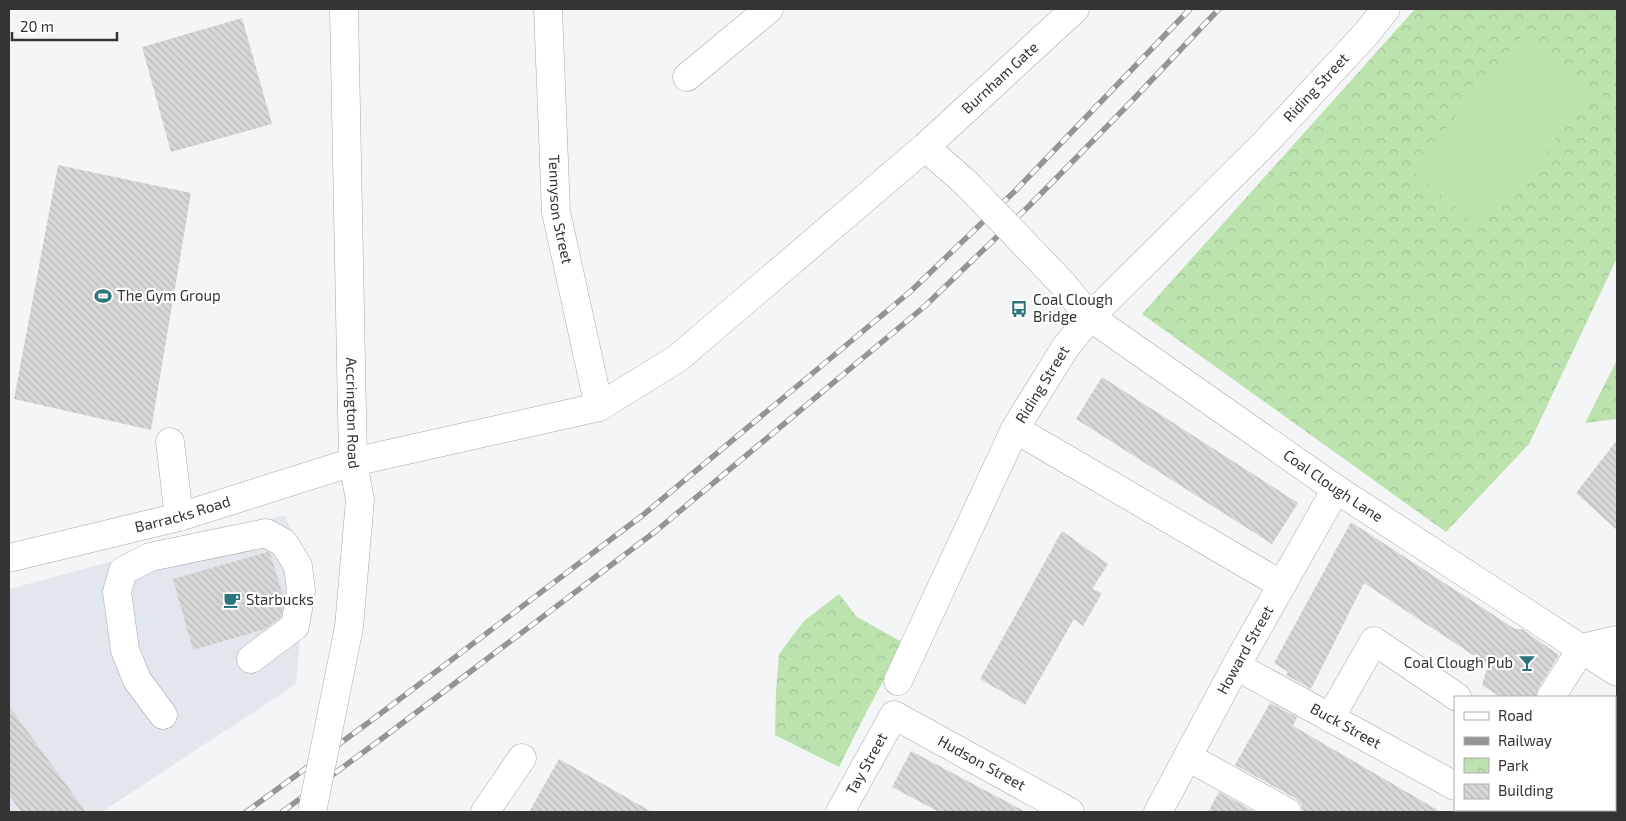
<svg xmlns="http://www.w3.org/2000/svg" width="1626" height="821" font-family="'Exo 2',sans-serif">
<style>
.built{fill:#e2e7ee}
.park{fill:url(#park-crowns)}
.pitch{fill:#bce3ad}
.building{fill:url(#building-back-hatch)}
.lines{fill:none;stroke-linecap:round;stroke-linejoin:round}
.minor-casing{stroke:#a6a7a8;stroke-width:29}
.major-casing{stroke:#a6a7a8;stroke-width:29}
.minor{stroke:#fff;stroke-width:28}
.major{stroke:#fff;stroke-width:28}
.rail-casing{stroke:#939495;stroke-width:5.5}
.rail{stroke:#fff;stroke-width:4;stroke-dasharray:11;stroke-linecap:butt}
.minor-bridge-casing{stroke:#a6a7a8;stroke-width:29;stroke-linecap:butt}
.major-bridge-casing{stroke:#a6a7a8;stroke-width:29;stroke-linecap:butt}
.minor-bridge{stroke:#fff;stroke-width:28}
.major-bridge{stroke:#fff;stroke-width:28}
.labels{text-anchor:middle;stroke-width:4.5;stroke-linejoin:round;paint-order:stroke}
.street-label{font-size:15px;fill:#343435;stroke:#fff}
.poi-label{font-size:15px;fill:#343435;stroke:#fff;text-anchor:start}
</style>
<defs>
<pattern id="park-crowns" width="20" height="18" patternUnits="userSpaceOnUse" patternTransform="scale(1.25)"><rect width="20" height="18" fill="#bce3ad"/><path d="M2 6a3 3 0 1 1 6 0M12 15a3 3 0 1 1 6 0" fill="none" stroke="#a2c395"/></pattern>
<pattern id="building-back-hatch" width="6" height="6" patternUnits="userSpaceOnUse" patternTransform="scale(1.25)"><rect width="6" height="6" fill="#d8d7d7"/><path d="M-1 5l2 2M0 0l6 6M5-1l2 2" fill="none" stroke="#bab9b9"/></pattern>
</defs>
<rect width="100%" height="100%" fill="#f4f5f6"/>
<!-- built -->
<path class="built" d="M285 515 306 570 296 684 102 812H9V589Z
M1525 810H1575L1579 812H1523Z"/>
<!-- park -->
<path class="park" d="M1415 9H1617V258L1529 444 1446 532 1142 314Z
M1617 360V419L1585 423Z
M839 594 857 617 904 643 867 711 839 767 775 735 776 691 779 654 804 621Z"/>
<!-- pitch -->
<path class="pitch" d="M1522 36 1593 94 1481 229 1411 170Z"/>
<!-- building -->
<path class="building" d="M242 18 272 124 171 152 142 47Z
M58 165 191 193 151 430 14 399Z
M1102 377 1298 503 1272 544 1076 419Z
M1617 440V530L1576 493Z
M1351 522 1515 629H1522L1559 655 1538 689 1536 697H1500L1482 685 1488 665 1364 583 1311 689 1286 675 1288 672 1274 663Z
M1062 531 1108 564 1092 589 1102 593 1083 626 1074 619 1025 705 980 679Z
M267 552 270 553 284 599 281 617 265 629 193 650 173 579Z
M1270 703 1297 717 1293 726 1441 812H1303L1301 804 1295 798 1235 765Z
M9 706 86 812H21L9 795Z
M911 751 1026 812H939L892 787Z
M559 759 652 812H529Z
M1219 792 1255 812H1208Z"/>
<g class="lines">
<!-- minor casing -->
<g class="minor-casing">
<g id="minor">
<path id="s1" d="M344 9 353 462 360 500 349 627"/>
<path id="s2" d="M548 9 556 212 599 407"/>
<path d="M687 77 769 9"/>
<path id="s3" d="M925 147 1075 9"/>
<path d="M1015 429 1282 585"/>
<path d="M170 442 179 517"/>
<path id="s4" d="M1236 666 1455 786"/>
<path id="s5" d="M898 681 1015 429 1065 348 1090 317 1264 144 1365 35 1386 9"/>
<path d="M1551 697 1582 648 1617 640"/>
<path d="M163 715 137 680 125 650 117 592 123 571 150 557 266 533 284 543 298 566 301 591 295 626 251 659"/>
<path d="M1330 718 1374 641 1457 697"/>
<path d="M1188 757 1287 812"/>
<path d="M1592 810 1596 812"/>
<path d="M485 812 522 758"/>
<path id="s6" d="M840 812 894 715 1070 812"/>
<path id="s7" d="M1158 812 1236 666 1336 489"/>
<path d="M1486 812 1487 810"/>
</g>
</g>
<!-- major casing -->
<g class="major-casing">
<g id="major">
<path id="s8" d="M1062 283 1090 317 1336 489 1617 672"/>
<path id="s9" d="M9 558 179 517 353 462 599 407 678 358 925 147 966 183"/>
</g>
</g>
<!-- minor -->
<use href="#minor" class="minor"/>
<!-- major -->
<use href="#major" class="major"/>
<!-- rail casing -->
<g class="rail-casing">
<path id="rail" d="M246 812 372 720 643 515 911 291 1015 191 1190 9
M282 812 384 737 656 531 925 306 1029 206 1127 106 1219 9"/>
</g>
<!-- rail -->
<use href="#rail" class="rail"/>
<!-- minor-bridge casing -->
<g class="minor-bridge-casing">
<path id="minor-bridge" d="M312 812 349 627"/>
</g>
<!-- major-bridge casing -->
<g class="major-bridge-casing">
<path id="major-bridge" d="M966 183 1062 283"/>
</g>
<!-- minor-bridge -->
<use href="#minor-bridge" class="minor-bridge"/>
<!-- major-bridge -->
<use href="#major-bridge" class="major-bridge"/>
</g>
<!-- icons -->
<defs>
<g id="stadium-bare" transform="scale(1.35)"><path d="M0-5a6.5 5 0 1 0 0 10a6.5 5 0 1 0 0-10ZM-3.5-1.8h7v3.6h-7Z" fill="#2c757e" stroke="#fff" stroke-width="2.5" paint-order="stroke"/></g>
<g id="bus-bare" transform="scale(1.35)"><path d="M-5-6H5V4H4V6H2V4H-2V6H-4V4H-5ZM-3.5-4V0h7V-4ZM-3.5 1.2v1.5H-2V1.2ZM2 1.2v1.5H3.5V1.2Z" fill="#2c757e" stroke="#fff" stroke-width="2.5" paint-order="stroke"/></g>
<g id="cafe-bare" transform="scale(1.35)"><path d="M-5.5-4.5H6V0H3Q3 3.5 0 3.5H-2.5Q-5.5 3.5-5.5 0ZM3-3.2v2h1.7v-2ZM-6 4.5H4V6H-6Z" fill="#2c757e" stroke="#fff" stroke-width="2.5" paint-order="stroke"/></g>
<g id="bar-bare" transform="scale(1.35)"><path d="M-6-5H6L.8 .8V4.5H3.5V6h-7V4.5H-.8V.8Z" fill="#2c757e" stroke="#fff" stroke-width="2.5" paint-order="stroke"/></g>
</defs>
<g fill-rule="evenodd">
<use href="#stadium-bare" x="103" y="296"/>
<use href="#bus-bare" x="1019" y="309"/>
<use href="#cafe-bare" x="232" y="600"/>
<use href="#bar-bare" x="1527" y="663"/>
</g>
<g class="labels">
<!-- street labels -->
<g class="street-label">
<text dy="5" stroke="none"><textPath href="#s3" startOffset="102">Burnham Gate</textPath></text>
<text dy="5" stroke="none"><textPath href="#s5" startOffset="735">Riding Street</textPath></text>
<text dy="5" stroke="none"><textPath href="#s2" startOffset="201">Tennyson Street</textPath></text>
<text dy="5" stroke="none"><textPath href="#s5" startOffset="330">Riding Street</textPath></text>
<text dy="5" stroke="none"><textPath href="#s1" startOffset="404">Accrington Road</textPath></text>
<text dy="5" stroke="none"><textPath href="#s8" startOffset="340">Coal Clough Lane</textPath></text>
<text dy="5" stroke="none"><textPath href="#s9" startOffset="179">Barracks Road</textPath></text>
<text dy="5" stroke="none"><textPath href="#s7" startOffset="184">Howard Street</textPath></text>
<text dy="5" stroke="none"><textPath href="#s4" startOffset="125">Buck Street</textPath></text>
<text dy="5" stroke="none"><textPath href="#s6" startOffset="55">Tay Street</textPath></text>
<text dy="5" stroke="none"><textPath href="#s6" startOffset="211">Hudson Street</textPath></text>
</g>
<!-- poi labels -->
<g class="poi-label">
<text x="117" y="301">The Gym Group</text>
<text x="1033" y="305">Coal Clough<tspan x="1033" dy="17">Bridge</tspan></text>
<text x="246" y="605">Starbucks</text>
<text x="1513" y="668" text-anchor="end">Coal Clough Pub</text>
</g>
</g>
<!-- border -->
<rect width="1626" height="821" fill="none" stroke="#343435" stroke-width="20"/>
<!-- legend -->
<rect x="1454" y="696" width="162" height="115" fill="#ffffff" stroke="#aeaeae"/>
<rect x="1464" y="712" width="25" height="8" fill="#ffffff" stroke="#aeaeae"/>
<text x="1498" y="721" font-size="15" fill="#343435">Road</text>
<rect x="1464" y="737" width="25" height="8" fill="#939495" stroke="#aeaeae"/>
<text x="1498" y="746" font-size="15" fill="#343435">Railway</text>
<rect x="1464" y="758" width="25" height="15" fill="url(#park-crowns)" stroke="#aeaeae"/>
<text x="1498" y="771" font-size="15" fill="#343435">Park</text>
<rect x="1464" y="784" width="25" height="15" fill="url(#building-back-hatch)" stroke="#aeaeae"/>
<text x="1498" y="796" font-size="15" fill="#343435">Building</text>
<!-- scale -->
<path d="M12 32v8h105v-8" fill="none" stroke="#343435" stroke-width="2.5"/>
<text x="20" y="32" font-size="15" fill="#343435" stroke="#ffffff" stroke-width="4" paint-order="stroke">20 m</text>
</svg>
